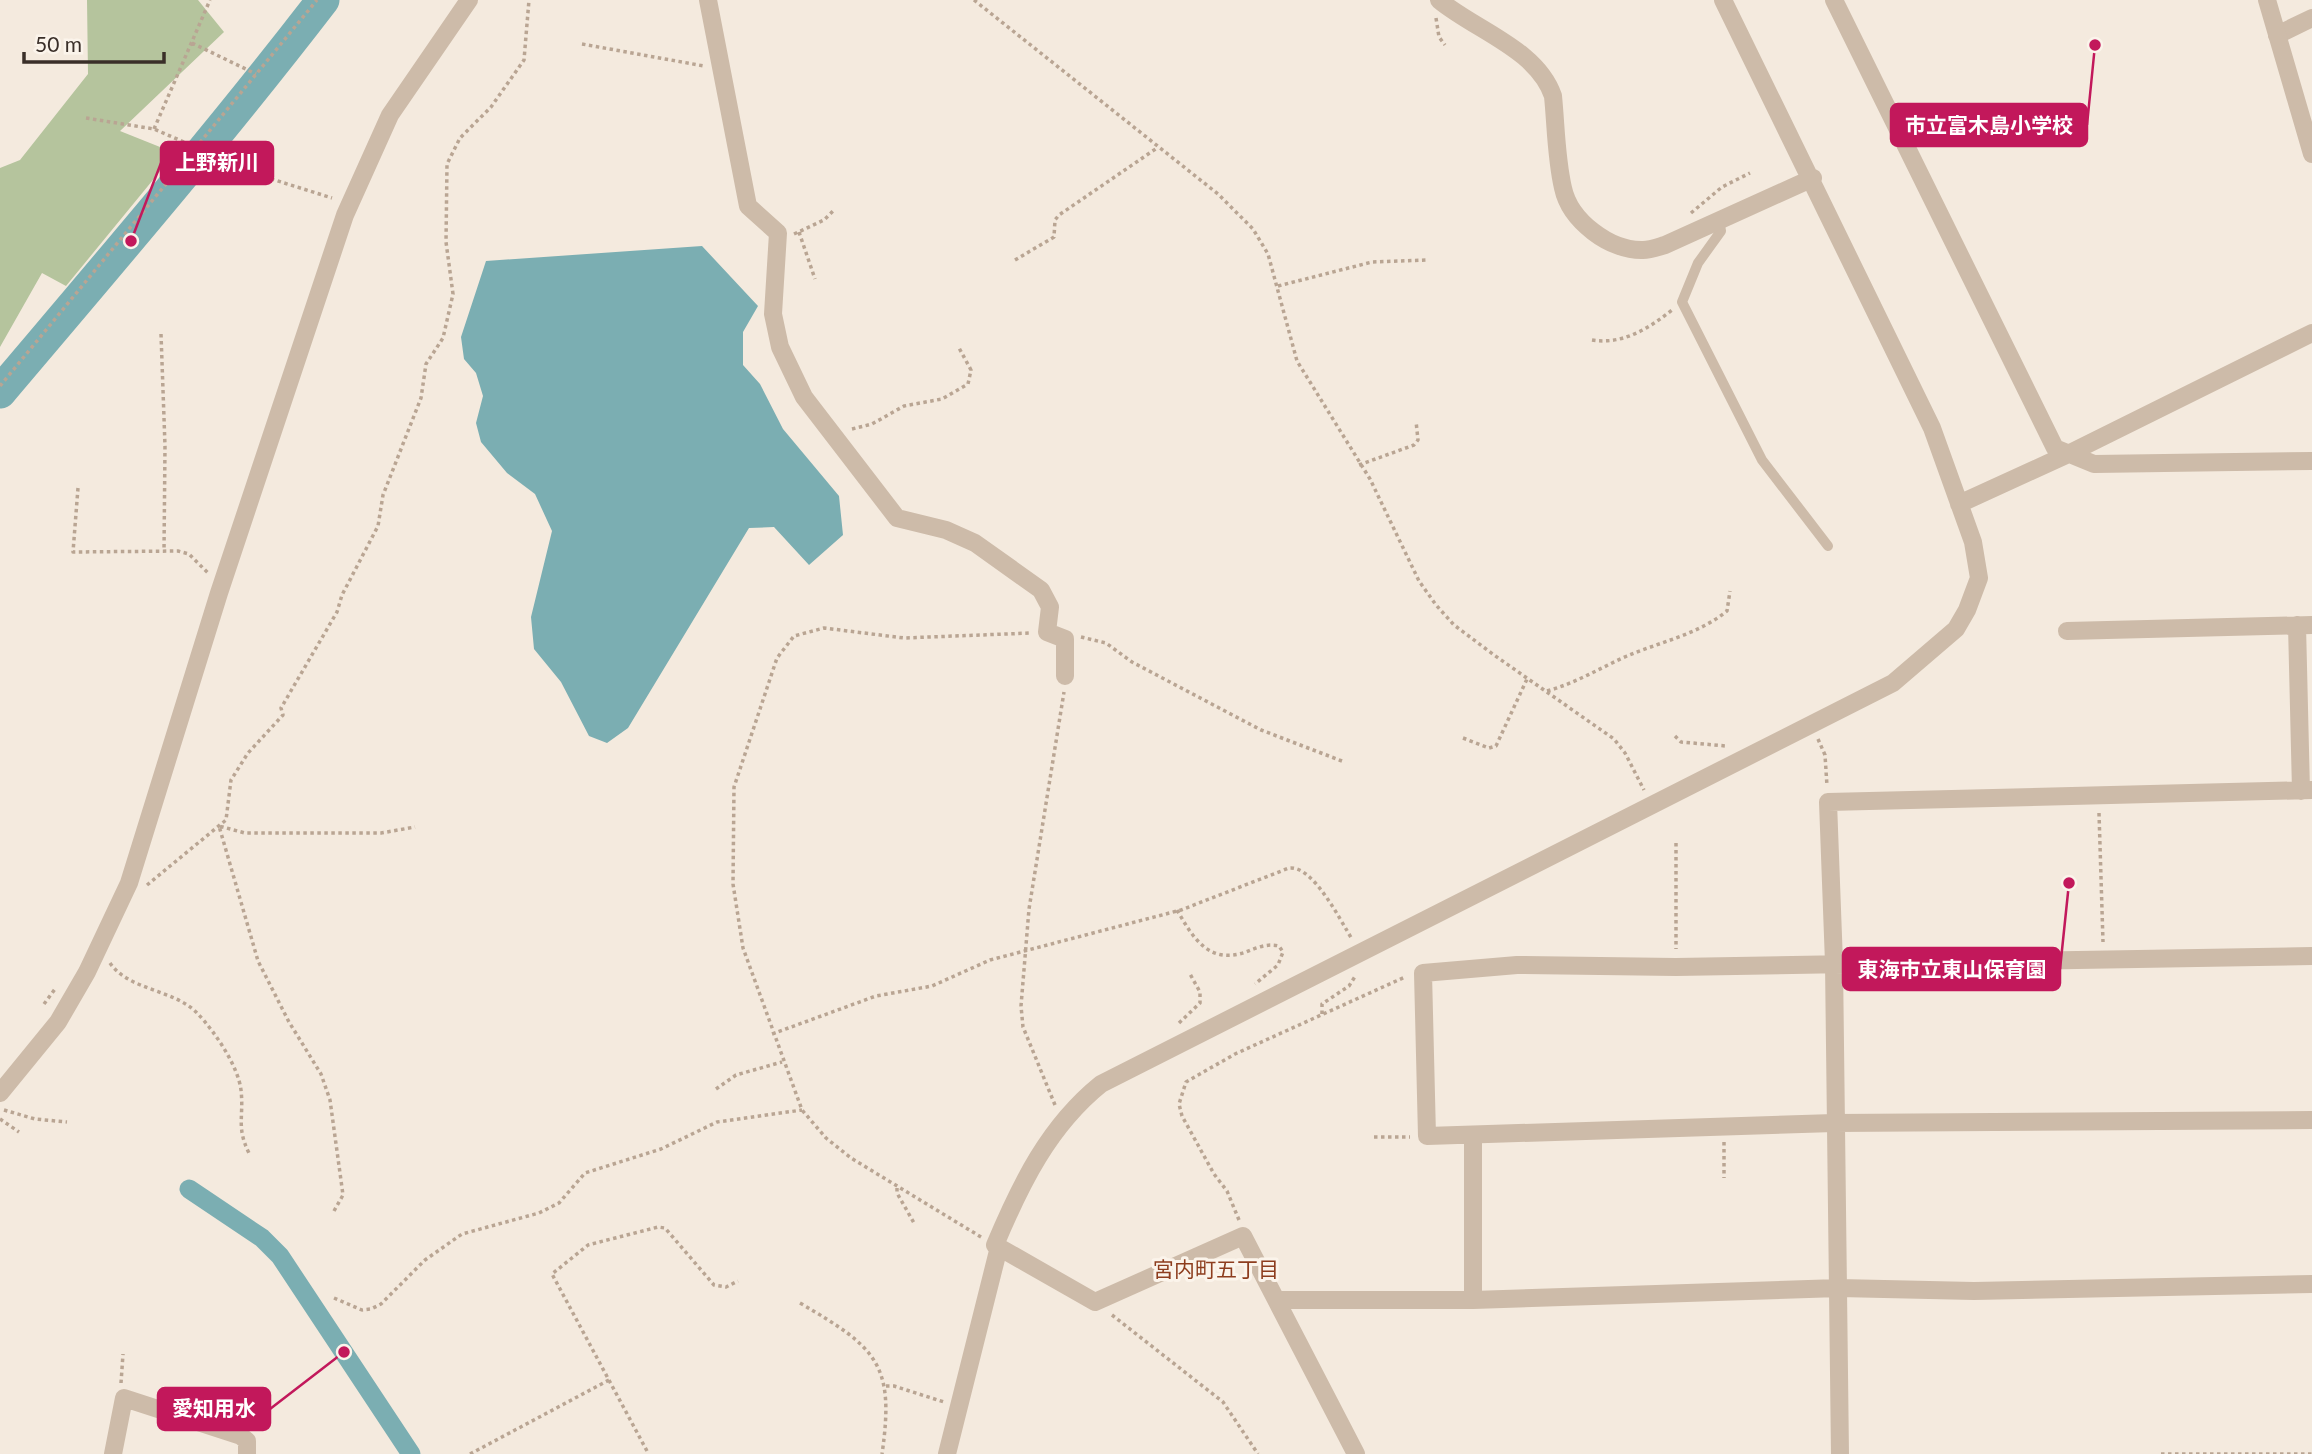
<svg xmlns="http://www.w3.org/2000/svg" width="2312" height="1454" font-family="Lato,'Noto Sans JP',sans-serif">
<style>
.green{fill:#b5c49d}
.water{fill:#7baeb2}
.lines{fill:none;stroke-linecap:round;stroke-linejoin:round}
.canal{stroke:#7baeb2;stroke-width:19}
.river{stroke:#7baeb2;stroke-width:33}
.path{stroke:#b9a593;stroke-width:3.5;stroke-dasharray:3.5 3.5;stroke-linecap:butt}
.service{stroke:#cdbba9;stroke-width:10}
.minor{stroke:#cdbba9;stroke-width:18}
.tertiary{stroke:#cdbba9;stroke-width:18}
.labels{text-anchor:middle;stroke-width:6;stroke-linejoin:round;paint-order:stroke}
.neighbourhood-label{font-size:21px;fill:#8d3d1e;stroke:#fbf4eb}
.leader{fill:none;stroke:#c2185b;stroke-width:2.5}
.callout-dot{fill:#c2185b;stroke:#fbf4eb;stroke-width:2.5}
.callout{fill:#c2185b;stroke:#c2185b;stroke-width:2.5}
.callout-label{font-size:21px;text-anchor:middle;font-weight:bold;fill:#fff}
</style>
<rect width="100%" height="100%" fill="#f4eade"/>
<!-- green -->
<path class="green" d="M87 0H198L224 32 120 131 175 153 66 286 42 273 0 347V168L20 160 88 74Z"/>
<!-- water -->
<path class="water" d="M702 246 758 306 743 332V365L760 384 783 429 839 496 843 535 809 565 774 527 749 528 628 728 607 743 589 736 561 682 534 649 531 617 552 531 535 494 507 473 481 442 476 423 483 396 476 373 464 359 461 337 486 261Z"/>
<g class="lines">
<!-- canal -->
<path class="canal" d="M189 1189 262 1238 280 1256 411 1454"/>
<!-- river -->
<path class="river" d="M0 392C110 262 220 134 323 0"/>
<!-- path -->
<path class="path" d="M974 0 1218 194 1253 229 1268 254 1297 361 1370 479 1419 581 1436 605 1454 625 1494 655 1614 739 1625 753 1644 790
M1436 18 1439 37 1445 45
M192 43 256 74
M582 44 704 66
M86 118 154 129 262 176 332 198
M154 129 210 0
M1691 213 1722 187 1750 173
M799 232 815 279
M794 234 824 220 834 210
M1015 260 1054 237 1055 220 1059 215 1157 148
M1278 286 1372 262 1428 260
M161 334 165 446 164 551
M1592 340C1622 345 1648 329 1672 310
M0 386 317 0
M852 429 872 424 904 406 942 399 968 384 971 370 958 346
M1359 465 1414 445 1418 440 1416 421
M78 488 73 552 178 551 189 554 208 573
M1081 637 1106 643 1132 662 1261 730 1342 761
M1547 691C1576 683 1600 668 1627 656 1660 642 1699 634 1727 611L1730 591
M1675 736 1681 742 1726 746
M1463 738 1489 748 1496 746 1527 679
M1818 739 1825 755 1827 786
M2099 813 2103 942
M1676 843V949
M147 885 226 820 231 780 248 753 283 715 281 708 337 612 342 595 378 526 383 495 421 398 426 364 443 338 453 294 446 242 447 164 460 138 491 107 524 60 529 0
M1177 910C1193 938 1209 965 1246 952 1256 948 1267 943 1279 946L1283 952 1278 965 1255 984
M110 963C129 991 175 989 198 1014 215 1032 238 1066 241 1090 244 1117 236 1127 249 1153
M44 1004 55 989
M1322 1014V1004L1349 986 1356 975
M1179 1023 1200 1003V992L1190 974
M772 1034 876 996 932 986 990 960 1181 910 1289 868C1313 865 1340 920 1352 939
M716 1089 736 1075 782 1062
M1055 1105 1023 1027 1021 1006 1029 909 1064 692
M4 1110 35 1119 67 1122
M0 1119 19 1132
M1374 1137H1410
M1724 1142V1178
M897 1188V1193L914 1223
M334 1211 343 1195 330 1100 321 1074 289 1022 258 961 219 826 245 833H381L415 827
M1239 1220 1227 1191 1214 1174 1182 1116 1179 1104 1186 1082 1235 1054 1405 977
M981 1237 851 1158 826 1138 802 1110 743 948 733 884 734 787 777 658 794 636 824 628 904 638 1031 633
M334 1298 362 1310 371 1309 381 1304 425 1260 462 1234 539 1213 559 1203 585 1173 661 1149 717 1122 802 1110
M800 1303C877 1348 895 1364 882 1454
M1112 1315 1223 1402 1258 1454
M121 1383 123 1354
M886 1386H894L944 1402
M647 1451 552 1274 588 1245 658 1227 665 1228 714 1285 726 1287 738 1281
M470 1454 609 1380
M2161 1454H2312"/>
<!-- service -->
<path class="service" d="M1719 220 1721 231 1698 263 1682 302 1762 460 1828 546"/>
<!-- minor -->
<path class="minor" d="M708 0 748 206 778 233 773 314 780 347 804 397 897 518 946 530 975 543 1041 590 1050 607 1047 632 1065 639V676
M1439 0C1475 30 1537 49 1553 96 1556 126 1556 158 1563 188 1570 221 1610 251 1643 250 1650 250 1658 247 1665 245L1813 178
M1834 0 2055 448 2094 464 2312 461
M2277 35 2312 18
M1959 504 2066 455 2312 333
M2297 625 2301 791
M2067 631 2312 625
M2312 956 1676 967 1517 965 1423 973 1427 1136 1834 1123 2312 1120
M0 1093 58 1022 87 972 129 883 219 593 345 215 390 115 469 0
M1473 1136V1300
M1276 1300H1473L1839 1288 1974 1291 2312 1284
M113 1454 124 1398 241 1436 247 1441V1454
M947 1454 999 1247
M1356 1454 1243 1236 1095 1302 995 1245C1021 1183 1049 1126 1101 1084L1893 683 1956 629 1967 610 1979 578 1973 542 1932 428 1723 0
M1840 1454 1834 963 1828 802 2312 790"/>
<!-- tertiary -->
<path class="tertiary" d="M2267 0 2312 154"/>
</g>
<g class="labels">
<!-- neighbourhood labels -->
<g class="neighbourhood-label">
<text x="1216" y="1277">宮内町五丁目</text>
</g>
</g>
<!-- callouts -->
<path class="leader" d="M2095 45L2087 125M131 241L161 163M2069 883L2060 969M344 1352L270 1409"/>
<g class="callout-dot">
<circle cx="2095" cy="45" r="7"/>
<circle cx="131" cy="241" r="7"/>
<circle cx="2069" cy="883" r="7"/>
<circle cx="344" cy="1352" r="7"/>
</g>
<g class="callout">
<rect x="1891" y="104" width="196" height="42" rx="7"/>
<rect x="161" y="142" width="112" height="42" rx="7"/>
<rect x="1843" y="948" width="217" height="42" rx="7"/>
<rect x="158" y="1388" width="112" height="42" rx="7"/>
</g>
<g class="callout-label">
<text x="1989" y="133">市立富木島小学校</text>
<text x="217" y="170">上野新川</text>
<text x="1952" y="977">東海市立東山保育園</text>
<text x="214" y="1416">愛知用水</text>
</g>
<!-- scale -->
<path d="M24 52v10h140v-10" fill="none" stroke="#3a2f29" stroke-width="3.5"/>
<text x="35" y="52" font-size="21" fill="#3a2f29" stroke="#fbf4eb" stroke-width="5" paint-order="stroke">50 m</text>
</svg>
